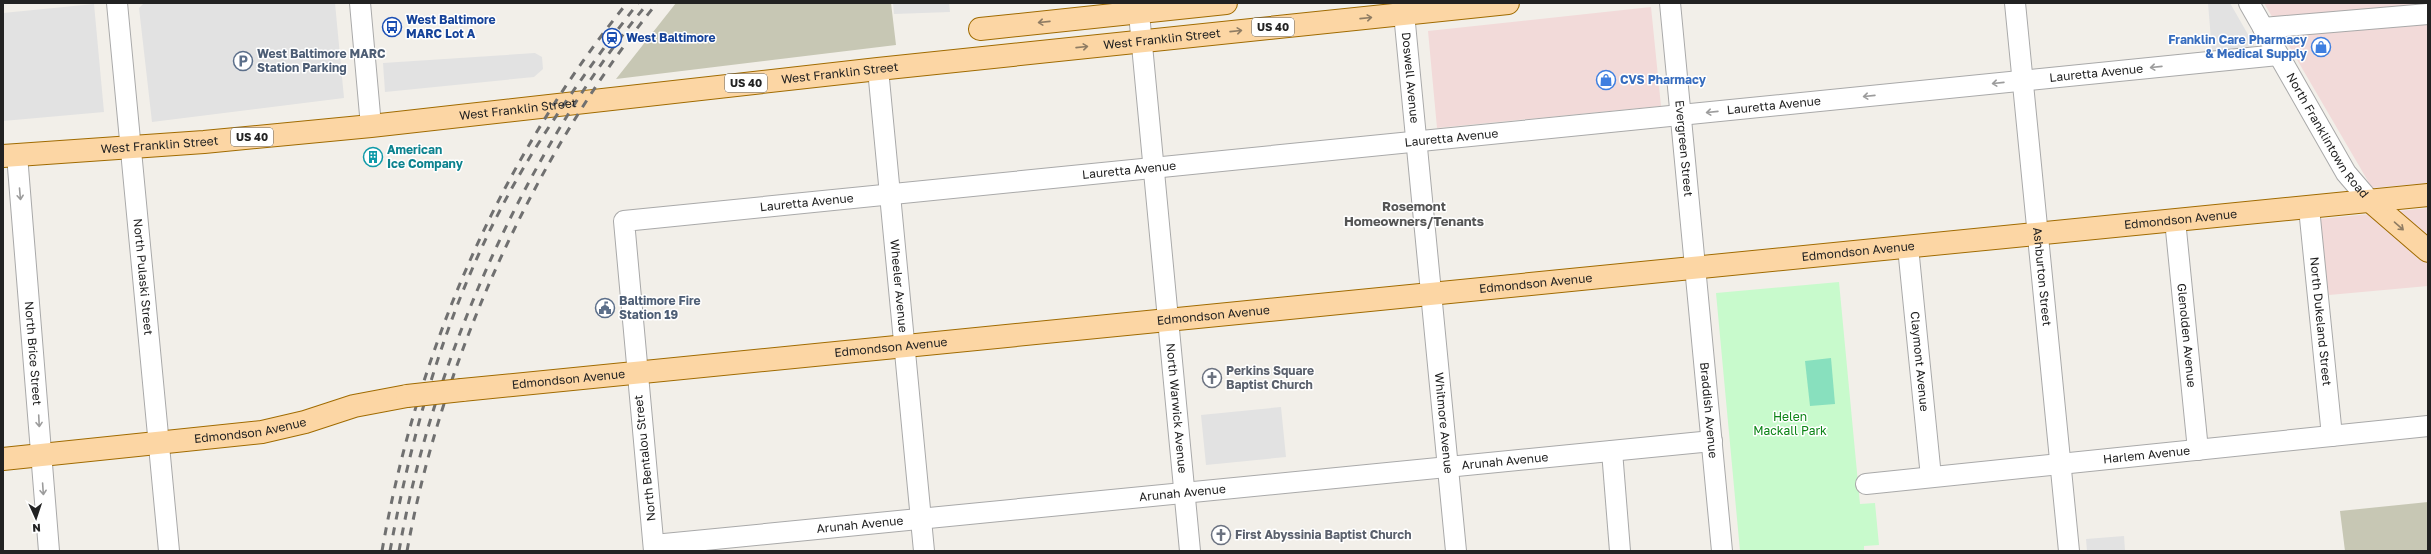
<svg xmlns="http://www.w3.org/2000/svg" width="2431" height="554" font-family="'Golos Text',sans-serif">
<style>
.commercial{fill:#f2dad9}
.construction{fill:#c7c7b4}
.park{fill:#c8facc}
.pitch{fill:#88e0be}
.parking{fill:#e2e2e2}
.lines{fill:none;stroke-linecap:round;stroke-linejoin:round}
.minor-casing{stroke:#a9a9a9;stroke-width:22}
.major-casing{stroke:#a06b00;stroke-width:24}
.minor{stroke:#fff;stroke-width:20}
.major{stroke:#fcd6a4;stroke-width:22}
.rail{stroke:#707070;stroke-width:3;stroke-dasharray:8 8;stroke-linecap:butt}
.major-bridge-casing{stroke:#a06b00;stroke-width:24;stroke-linecap:butt}
.major-bridge{stroke:#fcd6a4;stroke-width:22}
.oneway{stroke:#8f7c63}
.oneway2{stroke:#9c9c9c}
.labels{text-anchor:middle;stroke-width:3;stroke-linejoin:round;paint-order:stroke}
.shield{fill:#fff;stroke:#646464;stroke-width:1}
.shield-label{font-size:11px;font-weight:bold;fill:#222}
.transit-label{font-size:12px;font-weight:bold;fill:#164399;stroke:#fff;text-anchor:start}
.street-label{font-size:12px;fill:#222;stroke:#fff}
.shop-label{font-size:12px;font-weight:bold;fill:#366cbe;stroke:#fff;text-anchor:end}
.service-label{font-size:12px;font-weight:bold;fill:#4e5e75;stroke:#fff;text-anchor:start}
.culture-label{font-size:12px;font-weight:bold;fill:#0d838f;stroke:#fff;text-anchor:start}
.worship-label{font-size:12px;font-weight:bold;fill:#5b616d;stroke:#fff;text-anchor:start}
.park-label{font-size:12px;fill:#0c8416;stroke:#fff}
.neighbourhood-label{font-size:13px;font-weight:bold;fill:#555;stroke:#fff}
</style>
<rect width="100%" height="100%" fill="#f2efe9"/>
<!-- commercial -->
<path class="commercial" d="M2264 3H2428V183L2372 188Z
M1651 7 1661 106 1437 128 1428 31Z
M2428 208V286L2329 295 2319 219Z"/>
<!-- construction -->
<path class="construction" d="M676 3H891L896 45 616 79Z
M2428 502V551H2345L2340 511Z"/>
<!-- park -->
<path class="park" d="M1839 282 1860 504 1875 503 1879 545 1864 546V551H1740L1716 293Z"/>
<!-- pitch -->
<path class="pitch" d="M1831 358 1835 404 1810 406 1805 361Z"/>
<!-- parking -->
<path class="parking" d="M144 3H335L344 98 152 122 139 8Z
M893 3H949L950 12 894 14Z
M2208 3H2230L2254 45 2250 49 2212 52Z
M94 4 104 112 3 121V13Z
M535 53 542 57 543 69 534 77 385 92 383 63Z
M1281 407 1286 457 1206 465 1201 415Z
M2124 536 2125 551H2087L2086 539Z"/>
<g class="lines">
<!-- minor casing -->
<g class="minor-casing">
<g id="minor">
<path id="s1" d="M117 3 169 551"/>
<path d="M360 3 371 126"/>
<path id="s2" d="M1138 3 1190 551"/>
<path id="s3" d="M1403 3 1456 551"/>
<path id="s4" d="M1670 3 1722 551"/>
<path id="s5" d="M2015 3 2069 551"/>
<path id="s6" d="M2249 3 2346 173 2370 201"/>
<path d="M2263 28 2428 14"/>
<path id="s7" d="M878 69 924 551"/>
<path id="s8" d="M17 155 49 551"/>
<path id="s9" d="M2309 208 2332 436"/>
<path id="s10" d="M2175 220 2198 450"/>
<path id="s11" d="M1908 247 1931 477"/>
<path d="M1612 451 1620 551"/>
<path id="s12" d="M1866 484 2428 426"/>
<path id="s13" d="M654 545 1712 441"/>
<path id="s14" d="M654 551 624 221 2278 55"/>
</g>
</g>
<!-- major casing -->
<g class="major-casing">
<g id="major">
<path d="M980 29 1226 3"/>
<path id="s15" d="M3 156 204 142 371 126 878 69 1508 3"/>
<path d="M2370 201 2428 251"/>
<path id="s16" d="M462 390 2428 195"/>
<path id="s17" d="M3 459 262 432 305 422 354 406 407 396"/>
</g>
</g>
<!-- minor -->
<use href="#minor" class="minor"/>
<!-- major -->
<use href="#major" class="major"/>
<!-- rail -->
<path class="rail" d="M382 551C417 351 499 161 627 3
M390 551C414 421 451 295 517 179 552 118 595 59 638 3
M399 551C432 362 525 151 648 3
M407 551C442 358 534 155 657 3"/>
<!-- major-bridge casing -->
<g class="major-bridge-casing">
<path id="major-bridge" d="M407 396 462 390"/>
</g>
<!-- major-bridge -->
<use href="#major-bridge" class="major-bridge"/>
</g>
<!-- one-way arrows -->
<defs><path id="oneway-shaft" d="M-6 0H5M1.5-3L5.5 0L1.5 3" fill="none" stroke-width="1.6" stroke-linecap="round" stroke-linejoin="round"/></defs>
<g class="oneway">
<use href="#oneway-shaft" transform="translate(1366 18) rotate(-6)"/>
<use href="#oneway-shaft" transform="translate(1044 22) rotate(174)"/>
<use href="#oneway-shaft" transform="translate(1236 31) rotate(-6)"/>
<use href="#oneway-shaft" transform="translate(1082 47) rotate(-6)"/>
<use href="#oneway-shaft" transform="translate(2399 226) rotate(41)"/>
</g>
<g class="oneway2">
<use href="#oneway-shaft" transform="translate(2156 67) rotate(174)"/>
<use href="#oneway-shaft" transform="translate(1998 83) rotate(174)"/>
<use href="#oneway-shaft" transform="translate(1869 96) rotate(174)"/>
<use href="#oneway-shaft" transform="translate(1712 112) rotate(174)"/>
<use href="#oneway-shaft" transform="translate(20 194) rotate(85)"/>
<use href="#oneway-shaft" transform="translate(39 421) rotate(87)"/>
<use href="#oneway-shaft" transform="translate(43 489) rotate(86)"/>
</g>
<!-- icons -->
<defs>
<g id="bus-ring" transform="scale(1)"><circle r="9.5" fill="#fff" stroke="#1a4fb4" stroke-width="1.5"/><path d="M-5-6H5V4H4V6H2V4H-2V6H-4V4H-5ZM-3.5-4V0h7V-4ZM-3.5 1.2v1.5H-2V1.2ZM2 1.2v1.5H3.5V1.2Z" fill="#1a4fb4"/></g>
<g id="station-ring" transform="scale(1)"><circle r="9.5" fill="#fff" stroke="#1a4fb4" stroke-width="1.5"/><path d="M-3-6H3Q5-6 5-4V2Q5 4 3 4L4.5 6H3L1.5 4h-3L-3 6H-4.5L-3 4Q-5 4-5 2V-4Q-5-6-3-6ZM-3.5-4v3h7v-3ZM-3.5 1v1.5H-2V1ZM2 1v1.5H3.5V1Z" fill="#1a4fb4"/></g>
<g id="shop-ring" transform="scale(1)"><circle r="9.5" fill="#fff" stroke="#3f7fe0" stroke-width="1.5"/><path d="M-5-2.5h2.3a2.7 3.5 0 0 1 5.4 0H5L5.5 6h-11ZM-1.5-2.5h3a1.5 2.3 0 0 0-3 0Z" fill="#3f7fe0"/></g>
<g id="parking-ring" transform="scale(1)"><circle r="9.5" fill="#fff" stroke="#5c6f8a" stroke-width="1.5"/><path d="M-3.5-5.5H1a3.5 3.5 0 0 1 0 7H-1V5.5H-3.5ZM-1-3.4V-.6H.8a1.4 1.4 0 0 0 0-2.8Z" fill="#5c6f8a"/></g>
<g id="building-ring" transform="scale(1)"><circle r="9.5" fill="#fff" stroke="#0f9aa8" stroke-width="1.5"/><path d="M-4-6H4V6H1V3H-1V6H-4ZM-2.5-4.3h1.7v1.8h-1.7ZM.8-4.3h1.7v1.8H.8ZM-2.5-1h1.7V.8h-1.7ZM.8-1h1.7V.8H.8Z" fill="#0f9aa8"/></g>
<g id="civic-ring" transform="scale(1)"><circle r="9.5" fill="#fff" stroke="#5c6f8a" stroke-width="1.5"/><path d="M-.6-6.5H3V-4.5H.6V-3L4-1V1h2V6H-6V1h2V-1L-.6-3ZM-1.2 2.5V6h2.4V2.5Z" fill="#5c6f8a"/></g>
<g id="church-ring" transform="scale(1)"><circle r="9.5" fill="#fff" stroke="#6b7280" stroke-width="1.5"/><path d="M-1.2-6h2.4v3.5h3.3v2.4h-3.3V6h-2.4V-.1h-3.3v-2.4h3.3Z" fill="#6b7280"/></g>
</defs>
<g fill-rule="evenodd">
<use href="#bus-ring" x="392" y="27"/>
<use href="#station-ring" x="612" y="38"/>
<use href="#shop-ring" x="2321" y="47"/>
<use href="#parking-ring" x="243" y="61"/>
<use href="#shop-ring" x="1606" y="80"/>
<use href="#building-ring" x="373" y="157"/>
<use href="#civic-ring" x="605" y="308"/>
<use href="#church-ring" x="1212" y="378"/>
<use href="#church-ring" x="1221" y="535"/>
</g>
<g class="labels">
<!-- shield labels -->
<g class="shield">
<rect x="1252" y="18" width="42" height="18" rx="3"/>
<rect x="725" y="74" width="42" height="18" rx="3"/>
<rect x="231" y="128" width="42" height="18" rx="3"/>
</g>
<g class="shield-label">
<text x="1273" y="31">US 40</text>
<text x="746" y="87">US 40</text>
<text x="252" y="141">US 40</text>
</g>
<!-- transit labels -->
<g class="transit-label">
<text x="406" y="24">West Baltimore<tspan x="406" dy="14">MARC Lot A</tspan></text>
<text x="626" y="42">West Baltimore</text>
</g>
<!-- street labels -->
<g class="street-label">
<text dy="4" stroke="none"><textPath href="#s15" startOffset="1165">West Franklin Street</textPath></text>
<text dy="4" stroke="none"><textPath href="#s15" startOffset="841">West Franklin Street</textPath></text>
<text dy="4" stroke="none"><textPath href="#s14" startOffset="1811">Lauretta Avenue</textPath></text>
<text dy="4" stroke="none"><textPath href="#s3" startOffset="75">Doswell Avenue</textPath></text>
<text dy="4" stroke="none"><textPath href="#s14" startOffset="1487">Lauretta Avenue</textPath></text>
<text dy="4" stroke="none"><textPath href="#s15" startOffset="517">West Franklin Street</textPath></text>
<text dy="4" stroke="none"><textPath href="#s6" startOffset="154">North Franklintown Road</textPath></text>
<text dy="4" stroke="none"><textPath href="#s14" startOffset="1163">Lauretta Avenue</textPath></text>
<text dy="4" stroke="none"><textPath href="#s15" startOffset="157">West Franklin Street</textPath></text>
<text dy="4" stroke="none"><textPath href="#s4" startOffset="146">Evergreen Street</textPath></text>
<text dy="4" stroke="none"><textPath href="#s14" startOffset="839">Lauretta Avenue</textPath></text>
<text dy="4" stroke="none"><textPath href="#s14" startOffset="515">Lauretta Avenue</textPath></text>
<text dy="4" stroke="none"><textPath href="#s16" startOffset="1727">Edmondson Avenue</textPath></text>
<text dy="4" stroke="none"><textPath href="#s16" startOffset="1403">Edmondson Avenue</textPath></text>
<text dy="4" stroke="none"><textPath href="#s1" startOffset="275">North Pulaski Street</textPath></text>
<text dy="4" stroke="none"><textPath href="#s5" startOffset="275">Ashburton Street</textPath></text>
<text dy="4" stroke="none"><textPath href="#s16" startOffset="1079">Edmondson Avenue</textPath></text>
<text dy="4" stroke="none"><textPath href="#s7" startOffset="218">Wheeler Avenue</textPath></text>
<text dy="4" stroke="none"><textPath href="#s16" startOffset="755">Edmondson Avenue</textPath></text>
<text dy="4" stroke="none"><textPath href="#s9" startOffset="114">North Dukeland Street</textPath></text>
<text dy="4" stroke="none"><textPath href="#s10" startOffset="116">Glenolden Avenue</textPath></text>
<text dy="4" stroke="none"><textPath href="#s16" startOffset="431">Edmondson Avenue</textPath></text>
<text dy="4" stroke="none"><textPath href="#s8" startOffset="199">North Brice Street</textPath></text>
<text dy="4" stroke="none"><textPath href="#s11" startOffset="115">Claymont Avenue</textPath></text>
<text dy="4" stroke="none"><textPath href="#s16" startOffset="107">Edmondson Avenue</textPath></text>
<text dy="4" stroke="none"><textPath href="#s2" startOffset="407">North Warwick Avenue</textPath></text>
<text dy="4" stroke="none"><textPath href="#s4" startOffset="409">Braddish Avenue</textPath></text>
<text dy="4" stroke="none"><textPath href="#s3" startOffset="422">Whitmore Avenue</textPath></text>
<text dy="4" stroke="none"><textPath href="#s17" startOffset="249">Edmondson Avenue</textPath></text>
<text dy="4" stroke="none"><textPath href="#s12" startOffset="282">Harlem Avenue</textPath></text>
<text transform="translate(645 458) rotate(-96)" y="4">North Bentalou Street</text>
<text dy="4" stroke="none"><textPath href="#s13" startOffset="855">Arunah Avenue</textPath></text>
<text dy="4" stroke="none"><textPath href="#s13" startOffset="531">Arunah Avenue</textPath></text>
<text dy="4" stroke="none"><textPath href="#s13" startOffset="207">Arunah Avenue</textPath></text>
</g>
<!-- shop labels -->
<g class="shop-label">
<text x="2307" y="44">Franklin Care Pharmacy<tspan x="2307" dy="14">&amp; Medical Supply</tspan></text>
<text x="1620" y="84" text-anchor="start">CVS Pharmacy</text>
</g>
<!-- service labels -->
<g class="service-label">
<text x="257" y="58">West Baltimore MARC<tspan x="257" dy="14">Station Parking</tspan></text>
<text x="619" y="305">Baltimore Fire<tspan x="619" dy="14">Station 19</tspan></text>
</g>
<!-- culture labels -->
<g class="culture-label">
<text x="387" y="154">American<tspan x="387" dy="14">Ice Company</tspan></text>
</g>
<!-- worship labels -->
<g class="worship-label">
<text x="1226" y="375">Perkins Square<tspan x="1226" dy="14">Baptist Church</tspan></text>
<text x="1235" y="539">First Abyssinia Baptist Church</text>
</g>
<!-- park labels -->
<g class="park-label">
<text x="1790" y="421">Helen<tspan x="1790" dy="14">Mackall Park</tspan></text>
</g>
<!-- neighbourhood labels -->
<g class="neighbourhood-label">
<text x="1414" y="211">Rosemont<tspan x="1414" dy="15">Homeowners/Tenants</tspan></text>
</g>
</g>
<!-- border -->
<rect width="2431" height="554" fill="none" stroke="#222222" stroke-width="8"/>
<!-- north arrow -->
<g transform="translate(36 518) rotate(177)" stroke="#ffffff" stroke-width="3" paint-order="stroke">
<path d="M0-3L7 15L0 10L-7 15Z" fill="#222222"/>
<text y="-6" font-size="11" font-weight="bold" text-anchor="middle" fill="#222222">N</text>
</g>
</svg>
